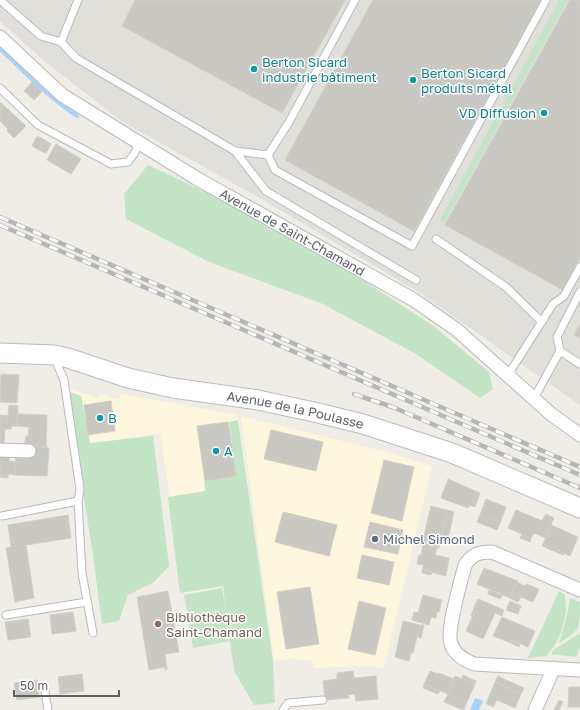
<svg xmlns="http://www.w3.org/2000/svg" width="580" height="710" font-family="'Golos Text',sans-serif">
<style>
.commercial{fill:#fcf7dc}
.industrial{fill:#e0dfd9}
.green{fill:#c3e5c5}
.water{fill:#a8d2fc}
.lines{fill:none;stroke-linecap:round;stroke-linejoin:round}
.stream{stroke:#a8d2fc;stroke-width:4}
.building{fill:#cac8c2;stroke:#d3cfc4}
.lane-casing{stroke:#b7babe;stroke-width:9}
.street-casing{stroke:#b7babe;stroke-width:15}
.secondary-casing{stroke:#b8bbc0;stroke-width:21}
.lane{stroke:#fff;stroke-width:7}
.street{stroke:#fff;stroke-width:13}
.secondary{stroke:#fff;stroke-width:19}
.rail-casing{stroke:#b5b6b6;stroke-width:4.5}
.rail{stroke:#fff;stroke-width:3;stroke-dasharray:9;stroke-linecap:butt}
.culture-dot{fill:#0f9aa8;stroke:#fff;stroke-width:1.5}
.service-dot{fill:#5c6f8a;stroke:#fff;stroke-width:1.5}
.education-dot{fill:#8d6e63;stroke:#fff;stroke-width:1.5}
.labels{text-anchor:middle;stroke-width:3;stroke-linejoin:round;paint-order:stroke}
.culture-label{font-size:13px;fill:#0d838f;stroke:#fff;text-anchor:start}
.street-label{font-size:13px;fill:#5d6065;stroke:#fff}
.service-label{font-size:13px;fill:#4e5e75;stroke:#fff;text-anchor:start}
.education-label{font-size:13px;fill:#785e54;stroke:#fff;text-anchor:start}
</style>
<rect width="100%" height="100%" fill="#efede5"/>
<!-- commercial -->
<path class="commercial" d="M66 380 72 390 98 398 100 394 119 400 121 394 238 415 248 484 170 497 160 433 76 446Z
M241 416 386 452 432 466 384 668 368 666 314 668 312 661 292 659 274 661Z"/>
<!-- industrial -->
<path class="industrial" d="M0 0H580V405L417 291 263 200 121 121 43 60 0 21Z"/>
<!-- green -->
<path class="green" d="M559 0H568L445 222 440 220Z
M148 165 225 201 358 277 432 325 489 372 493 389 480 398 416 354 323 304 209 262 126 219 124 194Z
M67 391 81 396 90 443 153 436 169 566 154 582 128 595 119 621 102 624 93 555Z
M238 420 273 662 275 703 254 705 234 671 230 641 193 648 184 595 222 588 226 612 223 586 180 593 168 497 205 491 204 481 236 476 229 422Z
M559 591 565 595 566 612 561 633 556 643 547 656 528 658Z
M570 598 580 602C580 632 580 628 559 644L568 611Z
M580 633V648L576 657 551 654 555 649Z"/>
<!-- water -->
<path class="water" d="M475 698 483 701 479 710H470Z"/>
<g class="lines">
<!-- stream -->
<path class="stream" d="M0 49C25 72 48 97 77 116"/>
</g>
<!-- building -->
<path class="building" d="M135 0H345L282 113 122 26Z
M373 0H541L414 231 285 160Z
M570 0H580V258L563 290 445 225Z
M32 82 42 92 34 100 24 91Z
M0 102 26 126 14 138 7 131 8 129 0 121Z
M37 136 45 140 39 150 32 146Z
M45 140 51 144 46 153 39 150Z
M56 144 81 159 71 174 47 160Z
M580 324V338L574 335Z
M1 374 19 375 17 403 0 402Z
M111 401 115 431 88 435 84 405Z
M9 405 18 406 17 426H12L11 429H5L4 443H0V415L8 416Z
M18 414 47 415 46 447 24 446 26 436H28L29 427 17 426Z
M228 422 236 476 205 481 197 426Z
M271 430 323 442 316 471 264 459Z
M35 446 49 448 47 476 15 475 16 454 25 456 35 457Z
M0 455 9 456V461L16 462 15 475 8 474V478L0 477Z
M384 460 414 467 402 521 371 513Z
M448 479 480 493 475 507 469 505 468 508 441 498Z
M486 499 506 507 500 523 480 515Z
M431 506 447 510 439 548 422 544Z
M447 510 454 512 448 539 441 538Z
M516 510 542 521 546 514 554 518 546 538 534 533 531 538 508 528Z
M283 512 337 525 329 556 275 542Z
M68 515 71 538 26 545 34 598 15 602 6 548 11 547 8 525Z
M480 515 500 523 497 530 477 522Z
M370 522 403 530 398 554 364 547Z
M551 525 578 537 570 556 543 544Z
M522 534 531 538 530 542 520 538Z
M423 544 437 548 435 555 449 558 446 576 422 570 424 565 417 564 419 555 421 556Z
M543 544 564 553 563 555 542 546Z
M362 555 394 562 389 585 357 578Z
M484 568 518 581 510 598 477 584Z
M422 570 432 572 431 575 422 573Z
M517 582 525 586 526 584 539 589 533 602 521 597 518 602 510 598Z
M310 587 319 644 286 649 277 592Z
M489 590 502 595 500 599 488 594Z
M168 591 179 652 165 654 167 669 165 670V667L149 670 137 597Z
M423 595 442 600 439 612H437L436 618 431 617 429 625 412 620 414 612 418 613Z
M478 599 504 610 502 616 495 613 483 639 466 631 477 606 475 605Z
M359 601 386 608 375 655 348 649Z
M510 601 521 606 518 614 506 610Z
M475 605 477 606 473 617 471 616Z
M73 612 76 631 52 634 50 615Z
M502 617 535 631 528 647 512 640 511 643 493 636Z
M28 619 31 637 8 640 5 622Z
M403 621 420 625 413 653 411 652 409 661 395 657Z
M420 625H424L421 638 417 636Z
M512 640 520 643 519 647 511 643Z
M353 671 354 678 376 676 378 699 356 701 355 694 348 695 349 698 325 700 323 681 337 679V673Z
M430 671 438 674 439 673 454 679 448 694 424 684Z
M82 674 84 691 60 694 58 677Z
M463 675 476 681 475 684 462 679Z
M455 676 475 684 467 702 448 694Z
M498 676 506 680 503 686 495 682Z
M37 680 39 697 17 700 14 683Z
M506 680 524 688 521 694 503 686Z
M495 682 521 694 515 708 497 700 493 707 486 704Z
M424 684 440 691 438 694 423 688Z
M569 687H580V707H568Z
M448 694 467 702 464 710 444 702Z
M559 700 563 702 559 710H554Z"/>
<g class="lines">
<!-- lane casing -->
<g class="lane-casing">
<path id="lane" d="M0 0 41 36 61 42
M78 0 61 42 76 58 235 151 268 155
M355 0 289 122 268 155 275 170 412 246 546 0
M0 88 38 125 111 164 128 162 134 154 139 143
M235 151 266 191 416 280
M436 239 506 287 542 322
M560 351 557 337 580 292
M508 375 553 304 564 296 580 267
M534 398 560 351 580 364
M78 501 82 573 93 633
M2 516 78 501 80 489 64 380 54 357
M6 615 87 602
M45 692 48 710
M283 710 288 703 323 700"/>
</g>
<!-- street casing -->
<g class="street-casing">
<g id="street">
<path id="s1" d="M0 37 62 95 196 178 414 300 457 330 551 414 580 435"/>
<path d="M0 450 29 451"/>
<path d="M580 590 492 552C478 552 473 554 465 565 461 581 446 631 451 644 455 655 464 660 474 664L580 670"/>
<path d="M535 710 554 668"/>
</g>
</g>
<!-- secondary casing -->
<g class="secondary-casing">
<g id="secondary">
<path id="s2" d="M0 353 54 355 68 358 128 378 173 388 258 400 314 412 363 424 452 453 580 508"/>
</g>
</g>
<!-- lane -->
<use href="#lane" class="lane"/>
<!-- street -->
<use href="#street" class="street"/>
<!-- secondary -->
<use href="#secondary" class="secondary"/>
<!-- rail casing -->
<g class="rail-casing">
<path id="rail" d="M0 217 580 467
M0 225 580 475
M354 394 395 408 580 488"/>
</g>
<!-- rail -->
<use href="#rail" class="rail"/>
</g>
<!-- markers -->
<g class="culture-dot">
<circle cx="254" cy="69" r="4"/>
<circle cx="413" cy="80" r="4"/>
<circle cx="544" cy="113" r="4"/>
<circle cx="100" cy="418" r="4"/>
<circle cx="216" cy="451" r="4"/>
</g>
<circle class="service-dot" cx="375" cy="539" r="4"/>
<circle class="education-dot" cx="158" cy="624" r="4"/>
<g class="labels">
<!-- culture labels -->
<g class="culture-label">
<text x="262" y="67">Berton Sicard<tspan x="262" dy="15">industrie bâtiment</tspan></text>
<text x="421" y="78">Berton Sicard<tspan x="421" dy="15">produits métal</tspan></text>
<text x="536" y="118" text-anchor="end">VD Diffusion</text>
<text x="108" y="423">B</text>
<text x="224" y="456">A</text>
</g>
<!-- street labels -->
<g class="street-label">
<text dy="5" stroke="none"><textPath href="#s1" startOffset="353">Avenue de Saint-Chamand</textPath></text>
<text dy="5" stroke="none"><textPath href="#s2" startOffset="302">Avenue de la Poulasse</textPath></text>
</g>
<!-- service labels -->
<g class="service-label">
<text x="383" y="544">Michel Simond</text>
</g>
<!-- education labels -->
<g class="education-label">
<text x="166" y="622">Bibliothèque<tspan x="166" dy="15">Saint-Chamand</tspan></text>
</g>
</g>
<!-- scale -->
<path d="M14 690v6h105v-6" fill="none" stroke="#5d6065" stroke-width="2"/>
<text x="20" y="690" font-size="12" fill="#5d6065" stroke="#ffffff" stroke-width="3" paint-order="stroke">50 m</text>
</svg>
